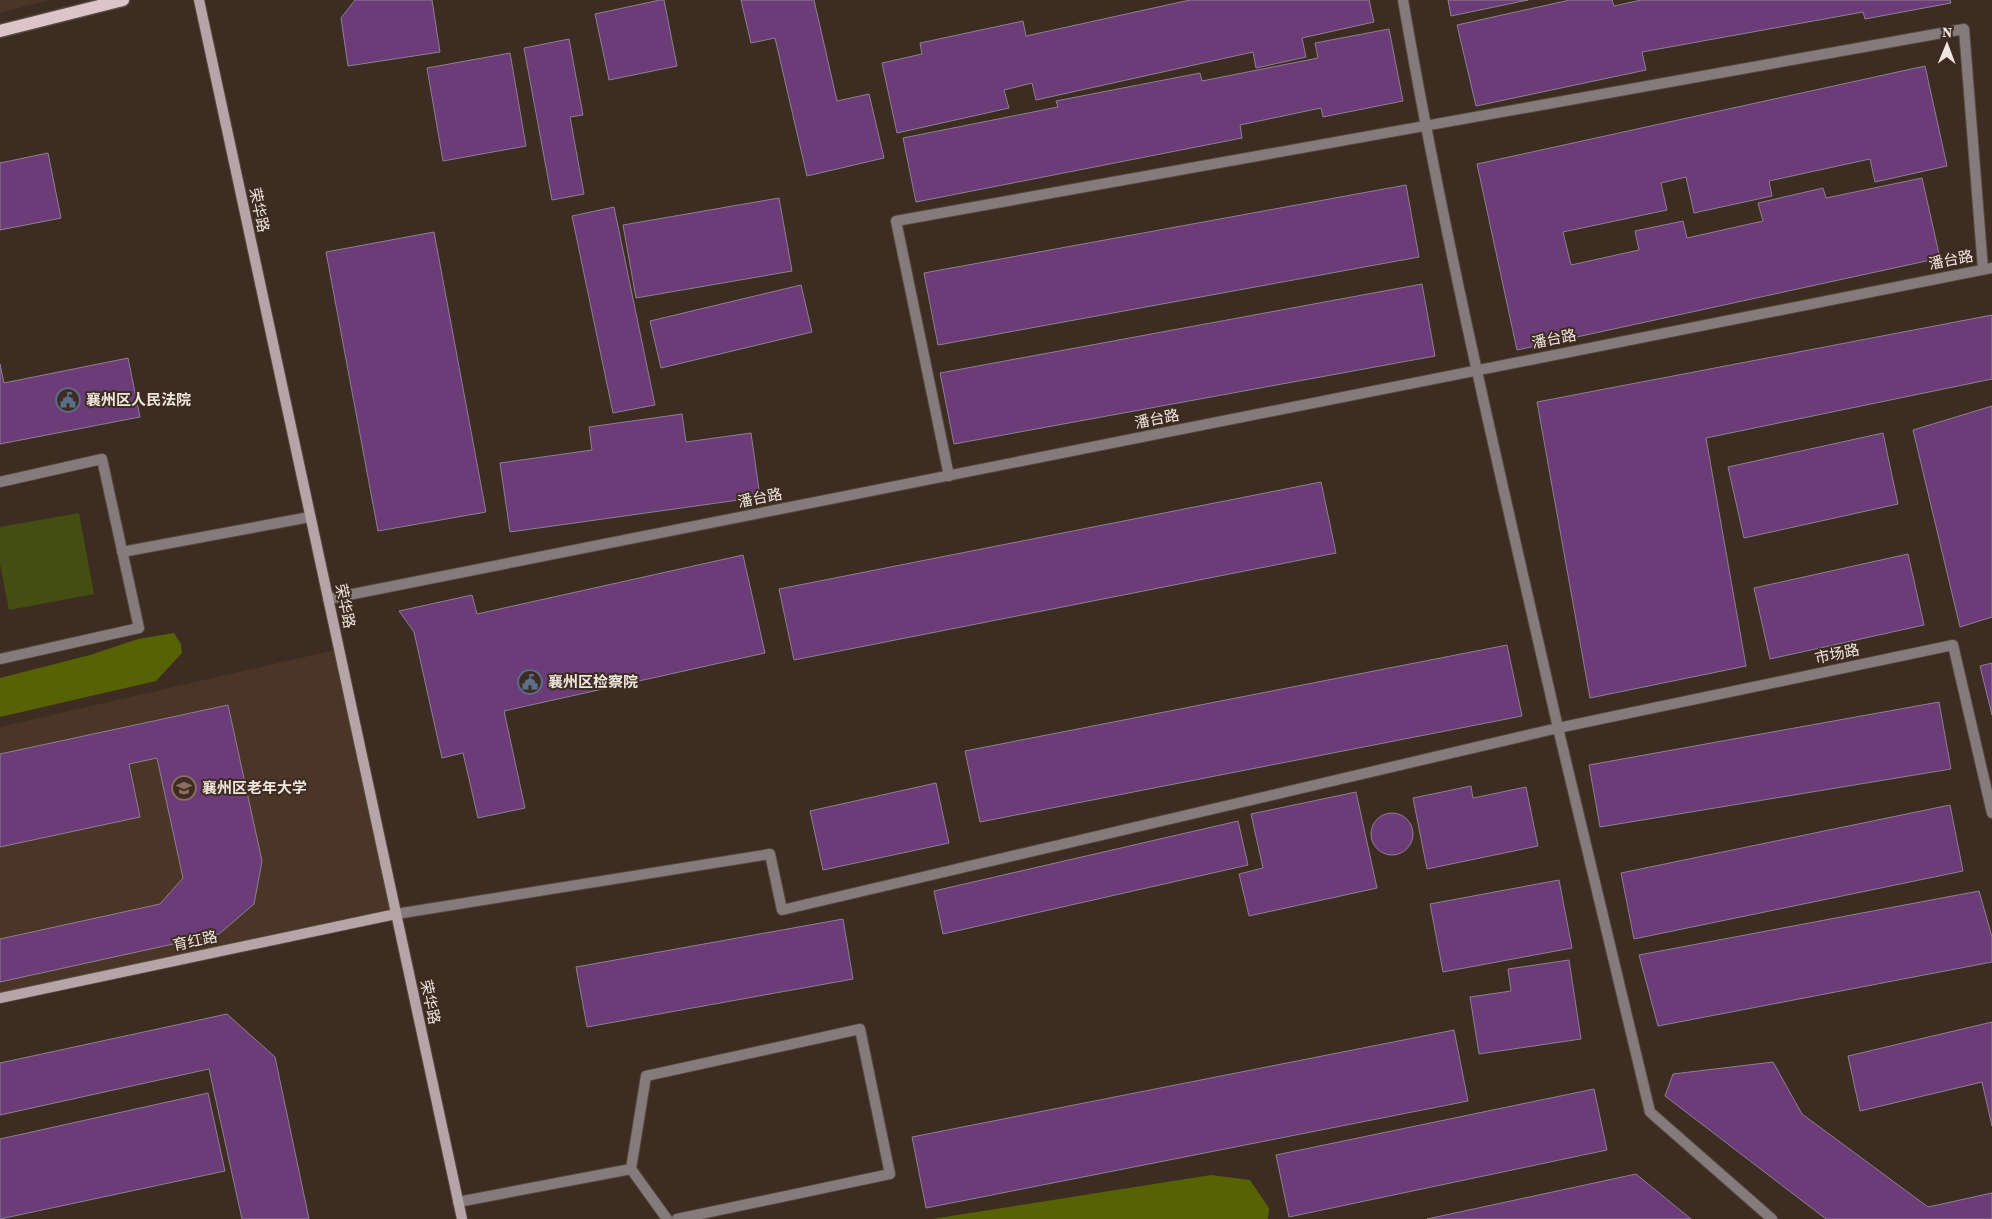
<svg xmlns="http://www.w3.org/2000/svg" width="1992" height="1219" font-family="'Source Serif 4','Noto Sans SC',serif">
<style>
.built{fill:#4a3527}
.green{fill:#454e12}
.forest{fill:#566203}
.building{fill:#6b3c77;stroke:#8e8091}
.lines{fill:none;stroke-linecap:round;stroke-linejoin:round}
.lane-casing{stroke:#594a3f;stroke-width:12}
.street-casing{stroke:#594a3f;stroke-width:12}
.secondary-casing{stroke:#594a3f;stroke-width:12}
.primary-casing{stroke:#594a3f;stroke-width:15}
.lane{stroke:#857b7d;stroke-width:10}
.street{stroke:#857b7d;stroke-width:10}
.secondary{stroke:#b5a5a9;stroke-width:10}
.primary{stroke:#dbc5ca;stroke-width:12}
.labels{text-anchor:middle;stroke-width:4;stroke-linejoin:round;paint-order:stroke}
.street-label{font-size:15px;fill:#f1e6df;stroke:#3c2c21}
.poi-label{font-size:15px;font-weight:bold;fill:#f1e6df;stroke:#3c2c21;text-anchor:start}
</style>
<rect width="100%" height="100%" fill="#3c2c21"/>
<!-- built -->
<path class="built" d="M0 0H50L0 13Z
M339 649 396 914 0 998V727Z"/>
<!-- green -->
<path class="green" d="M79 513 94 594 9 610 0 564V527Z"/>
<!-- forest -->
<path class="forest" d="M174 633 181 644 182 653 156 681 0 717V678L90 655 138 639Z
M1211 1175 1250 1180 1269 1208 1268 1219H932Z"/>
<!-- building -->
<path class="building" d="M355 0H432L440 52 348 66 341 18Z
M660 0H664L677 66 609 80 595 14Z
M741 0H814L837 101 869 94 884 158 807 176 775 38 751 43Z
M1190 0H1369L1374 22 1302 38 1306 57 1256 68 1253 52 1036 100 1032 83 1004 90 1009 108 897 133 882 63 922 54 920 43 1023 21 1026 36Z
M1448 0H1528L1451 16Z
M1570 0H1612L1614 6 1641 0H1950L1951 3 1865 19 1863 12 1642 52 1646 70 1476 106 1457 25Z
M1389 29 1403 101 1323 117 1321 108 1240 125 1242 138 916 202 903 138 1058 107 1056 101 1200 73 1202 81 1318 58 1315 43Z
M569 39 583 115 570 117 584 194 552 200 524 48Z
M510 53 526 146 443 161 427 68Z
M1925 66 1947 166 1875 182 1870 159 1769 181 1772 196 1694 213 1686 177 1661 183 1667 210 1563 232 1571 265 1639 250 1635 231 1683 221 1687 238 1763 221 1758 203 1823 188 1826 198 1922 178 1940 258 1517 350 1477 164Z
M48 153 61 218 0 230V163Z
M1406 185 1419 257 938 345 924 273Z
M779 198 792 271 636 298 623 225Z
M614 207 655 405 613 413 572 216Z
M434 232 486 512 378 531 326 252Z
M1422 284 1435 356 954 444 940 373Z
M801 285 812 332 661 368 650 321Z
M1992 315V379L1706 438 1746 666 1590 698 1537 402Z
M128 358 140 417 0 444V364L4 383Z
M1992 406V617L1960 627 1913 430Z
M682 414 686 442 751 433 760 497 510 532 500 463 592 450 589 427Z
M1883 433 1898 504 1744 538 1728 467Z
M1321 482 1336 553 794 660 779 589Z
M1908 554 1924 625 1770 659 1754 588Z
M743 555 765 653 504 711 525 808 478 818 463 753 442 758 414 632 399 611 472 595 477 614Z
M1507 645 1522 716 980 822 965 751Z
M1992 663V715L1980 666Z
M1939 702 1951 769 1600 827 1589 765Z
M228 705 262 861 254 904 219 934 0 982V939L160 904 183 878 157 758 129 764 140 817 0 847V754Z
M936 783 949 843 823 870 810 811Z
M1471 786 1473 798 1526 787 1538 846 1427 869 1413 798Z
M1356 792 1377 888 1249 916 1239 874 1263 868 1251 814Z
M1950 805 1963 871 1634 939 1621 873Z
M1371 834a21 21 0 1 1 42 0a21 21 0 1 1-42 0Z
M1238 821 1248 865 943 934 934 891Z
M1559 880 1572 948 1443 972 1430 904Z
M1979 891 1992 937V962L1658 1026 1639 955Z
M843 919 853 979 587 1027 576 967Z
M1569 960 1581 1039 1479 1054 1470 997 1511 991 1508 969Z
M227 1014 275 1057 309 1219H242L209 1069 0 1115V1063Z
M1992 1022V1126L1982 1082 1860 1111 1848 1056Z
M1454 1030 1468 1101 926 1208 912 1137Z
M1773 1062 1802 1114 1928 1207 1992 1193V1219H1826L1665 1096 1673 1074Z
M1594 1089 1607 1150 1289 1217 1276 1155Z
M208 1093 225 1171 0 1219V1139Z
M1636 1174 1691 1219H1427Z"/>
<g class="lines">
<!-- lane casing -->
<g class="lane-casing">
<path id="lane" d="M0 482 102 459 139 628 0 659
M122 552 310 517
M458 1202 631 1169
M667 1219 631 1169 646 1076 860 1029 890 1174 677 1219"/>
</g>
<!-- street casing -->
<g class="street-casing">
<path id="street" d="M1403 0C1445 245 1503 486 1558 728L1953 645 1992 813
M949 476 896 221 1964 29 1983 269
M328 599 1992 268
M396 914 770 854 782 910 1558 728 1650 1112 1772 1219"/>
</g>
<!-- secondary casing -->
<g class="secondary-casing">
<path id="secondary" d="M199 0 462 1219
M0 998 396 914"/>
</g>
<!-- primary casing -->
<g class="primary-casing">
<path id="primary" d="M0 31 123 0"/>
</g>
<!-- lane -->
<use href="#lane" class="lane"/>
<!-- street -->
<use href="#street" class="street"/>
<!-- secondary -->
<use href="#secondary" class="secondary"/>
<!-- primary -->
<use href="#primary" class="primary"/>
</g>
<!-- icons -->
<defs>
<g id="civic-ring" transform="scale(1.25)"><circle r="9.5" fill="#3c2c21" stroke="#5c6f8a" stroke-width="1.5"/><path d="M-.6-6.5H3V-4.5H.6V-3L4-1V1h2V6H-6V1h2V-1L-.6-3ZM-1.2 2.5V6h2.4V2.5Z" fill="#5c6f8a"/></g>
<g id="university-ring" transform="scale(1.25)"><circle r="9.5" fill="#3c2c21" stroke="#8d6e63" stroke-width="1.5"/><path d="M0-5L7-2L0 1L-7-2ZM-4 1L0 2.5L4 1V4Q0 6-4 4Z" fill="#8d6e63"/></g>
</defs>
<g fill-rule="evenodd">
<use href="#civic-ring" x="68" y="400"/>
<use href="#civic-ring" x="530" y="682"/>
<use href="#university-ring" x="184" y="788"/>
</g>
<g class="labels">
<!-- street labels -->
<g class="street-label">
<text transform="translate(259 210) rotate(78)" y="5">荣华路</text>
<text transform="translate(1951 260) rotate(-11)" y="5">潘台路</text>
<text transform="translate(1554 339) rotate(-11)" y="5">潘台路</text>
<text transform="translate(1157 419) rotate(-11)" y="5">潘台路</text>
<text transform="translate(760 498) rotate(-11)" y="5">潘台路</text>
<text transform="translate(345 606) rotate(78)" y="5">荣华路</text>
<text transform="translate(1837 654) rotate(-12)" y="5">市场路</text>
<text transform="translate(195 941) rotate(-12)" y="5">育红路</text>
<text transform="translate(430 1002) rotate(78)" y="5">荣华路</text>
</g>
<!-- poi labels -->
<g class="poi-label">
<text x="86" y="405">襄州区人民法院</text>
<text x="548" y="687">襄州区检察院</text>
<text x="202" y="793">襄州区老年大学</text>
</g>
</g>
<!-- north arrow -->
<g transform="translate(1947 45) rotate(1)" stroke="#3c2c21" stroke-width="4" paint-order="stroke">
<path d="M0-4L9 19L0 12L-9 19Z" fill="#f1e6df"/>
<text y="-8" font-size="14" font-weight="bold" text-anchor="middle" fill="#f1e6df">N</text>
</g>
</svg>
